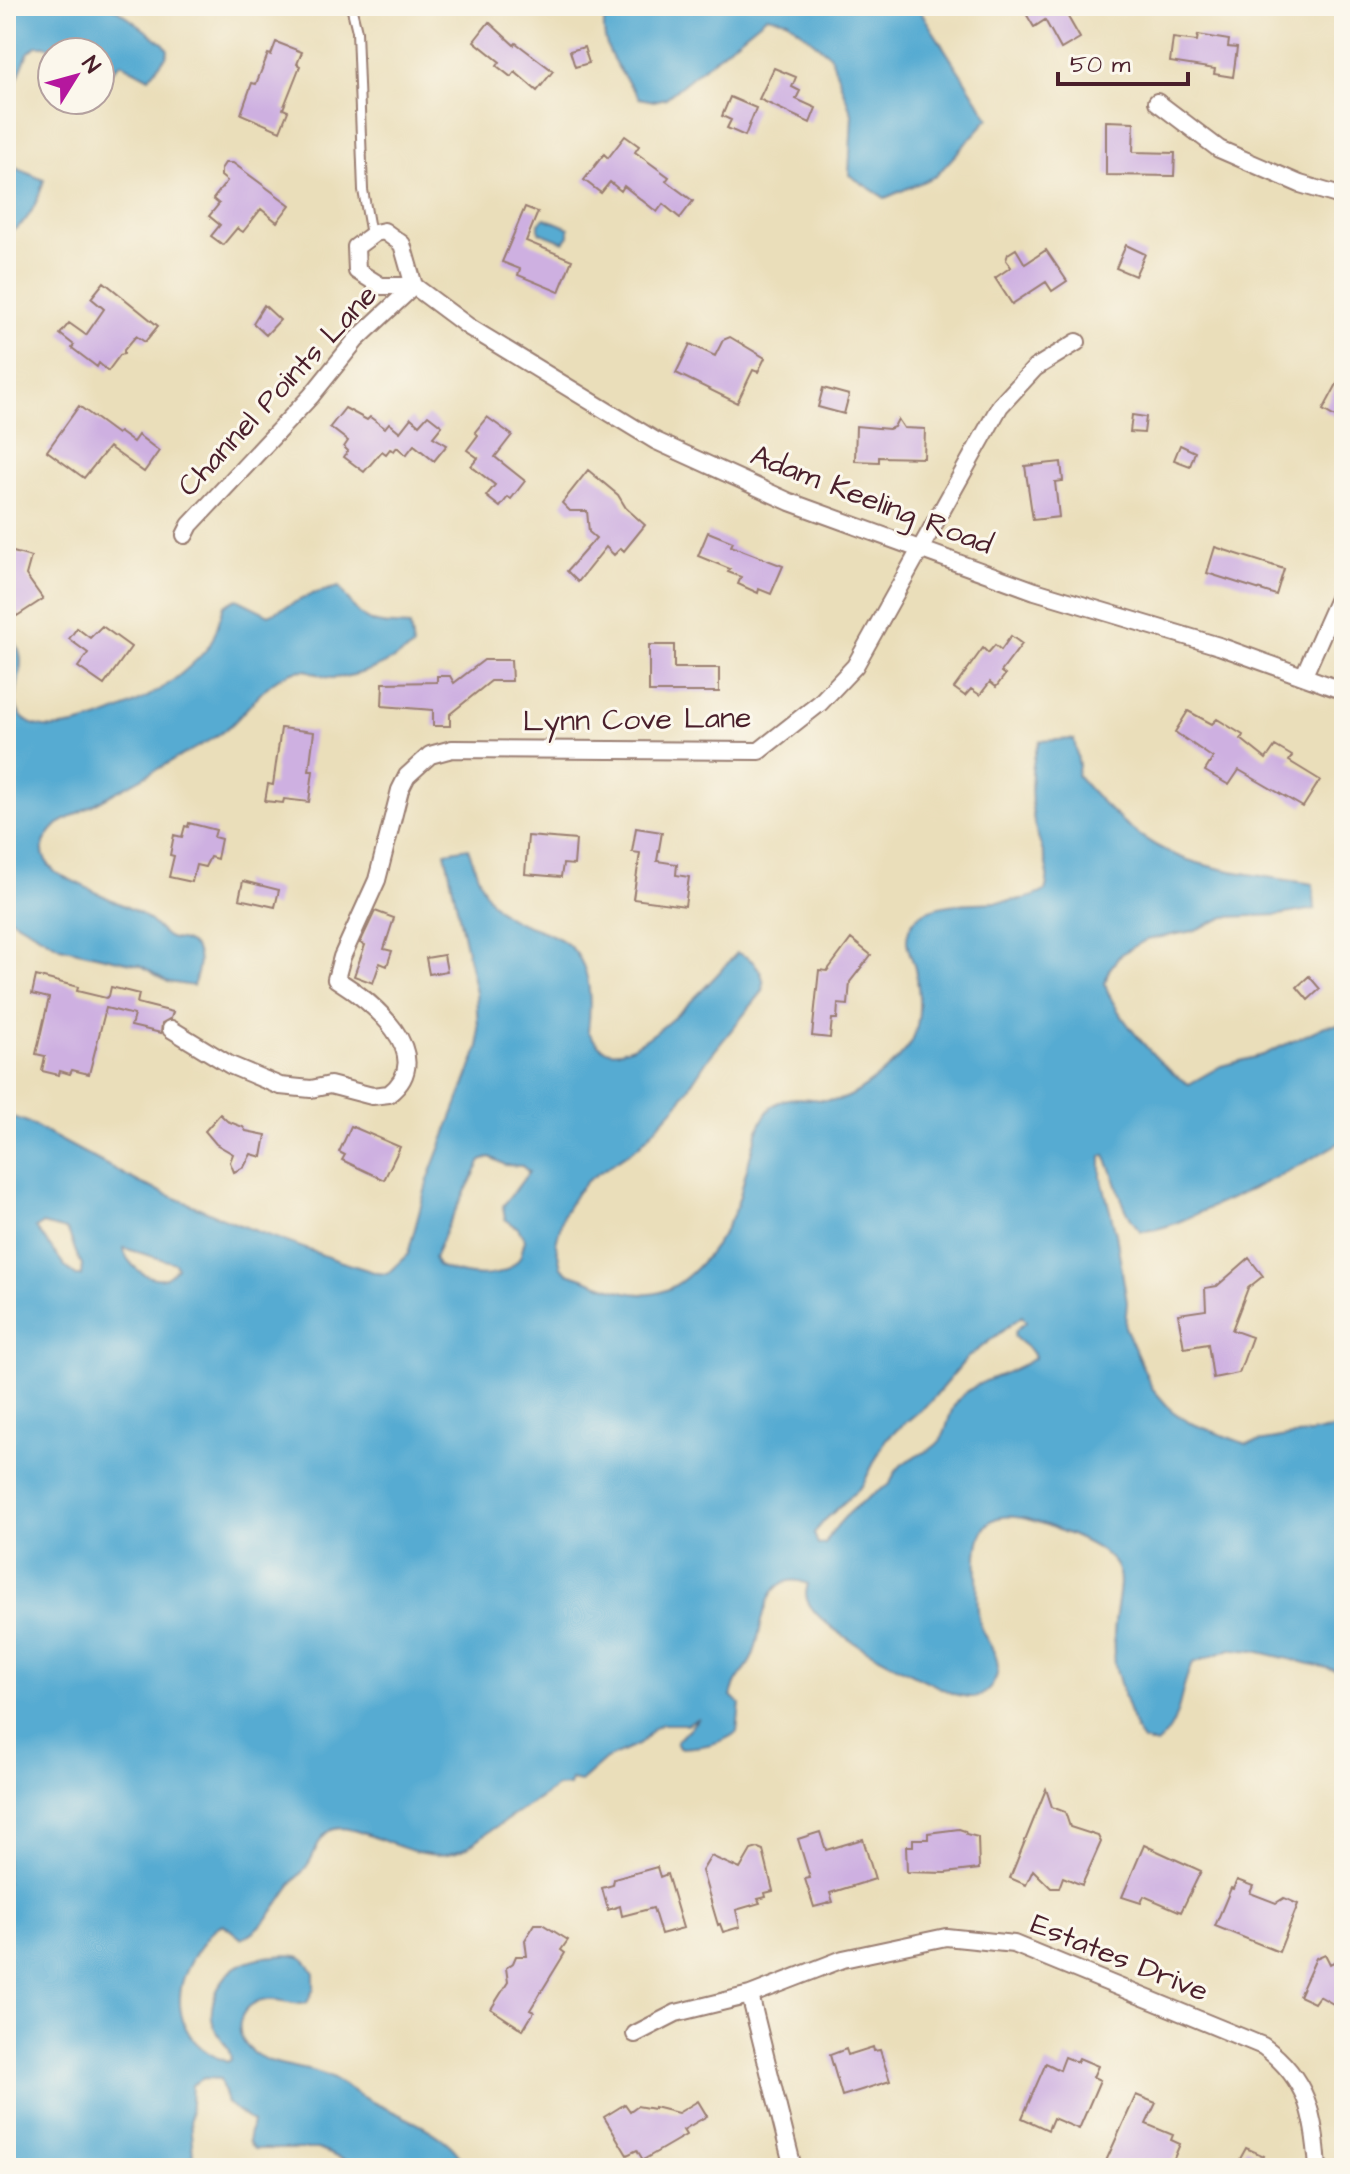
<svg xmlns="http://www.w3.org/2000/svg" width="1350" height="2174" font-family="'Architects Daughter',sans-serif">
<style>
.water{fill:#56abd2;stroke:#50657e;stroke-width:2;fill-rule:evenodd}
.building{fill:#ceb0e1}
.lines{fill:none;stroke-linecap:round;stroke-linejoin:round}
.lane-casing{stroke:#9a7e72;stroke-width:12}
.street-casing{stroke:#9a7e72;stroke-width:20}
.lane{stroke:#fff;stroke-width:8}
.street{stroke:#fff;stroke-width:16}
.labels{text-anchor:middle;stroke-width:6;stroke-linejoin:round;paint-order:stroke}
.street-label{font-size:30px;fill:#4a1f2b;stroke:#fbf7ec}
</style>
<rect width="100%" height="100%" fill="#fbf7ec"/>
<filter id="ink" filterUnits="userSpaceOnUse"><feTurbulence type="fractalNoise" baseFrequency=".0125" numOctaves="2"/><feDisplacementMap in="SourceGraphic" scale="16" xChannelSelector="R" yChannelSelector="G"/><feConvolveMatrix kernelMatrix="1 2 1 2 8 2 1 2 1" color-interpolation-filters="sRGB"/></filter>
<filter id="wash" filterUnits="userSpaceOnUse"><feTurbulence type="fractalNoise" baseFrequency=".006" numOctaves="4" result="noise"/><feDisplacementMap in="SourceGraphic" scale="32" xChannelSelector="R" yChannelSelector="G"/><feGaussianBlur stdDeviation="1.8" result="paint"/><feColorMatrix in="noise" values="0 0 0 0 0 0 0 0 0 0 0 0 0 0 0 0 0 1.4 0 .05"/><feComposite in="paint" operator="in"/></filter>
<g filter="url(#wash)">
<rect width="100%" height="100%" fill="#eadeba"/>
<!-- water -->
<path class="water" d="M6 6H112L164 44 168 50 167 55 149 78 121 63 111 72 100 68V52H62L47 46H36L28 53 6 106Z
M607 6H917L989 118 936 176 885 198 849 175 852 114 830 55 787 20 767 16 666 98 654 101 639 98C619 68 595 45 607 6Z
M6 164 44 180C38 200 28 228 6 232Z
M545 218 569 228V236L564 242 539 232V223Z
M339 587C365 624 365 624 410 626L413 647C392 662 360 677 333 678 323 679 313 670 303 670 272 671 251 707 230 726 224 731 217 736 210 740L58 824C39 842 37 855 56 873L141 914C151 920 157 929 166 936 171 940 178 939 184 941 205 948 199 970 193 986L168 982 140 965 60 947 6 916V635C41 658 0 698 24 719 54 745 141 704 168 684 181 675 199 659 209 646 216 635 220 618 224 605L237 599 269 615 312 594Z
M1074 739 1079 766 1077 775C1106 809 1141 844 1185 859 1226 873 1271 877 1313 884L1315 909 1279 915 1225 917 1193 931 1146 940 1121 954 1109 970 1105 983C1112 1012 1163 1071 1189 1084L1221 1066 1263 1055 1325 1026 1344 1024V1143L1337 1144C1295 1169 1252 1190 1207 1209 1185 1219 1165 1230 1141 1231 1120 1211 1119 1181 1105 1156H1101V1176L1116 1234 1127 1302 1125 1327 1152 1388 1171 1410 1188 1422 1246 1444 1344 1427V1672L1255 1651 1231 1649 1193 1663C1177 1690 1184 1723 1156 1745L1143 1741 1136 1731C1130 1711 1115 1676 1114 1656 1109 1582 1152 1567 1061 1531 1005 1508 973 1505 977 1576 978 1591 976 1610 980 1624 983 1636 992 1646 996 1657 1002 1674 991 1697 971 1697 965 1697 959 1695 953 1694 918 1676 825 1636 808 1602 805 1595 806 1591 808 1584 761 1564 764 1633 752 1658 745 1673 735 1677 731 1696L740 1704 737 1732C720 1745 699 1747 679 1748L676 1742 699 1718 686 1724H662L653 1729 640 1744 606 1759 580 1782 571 1780 569 1786 557 1787C534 1802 512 1816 490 1831 480 1837 470 1847 459 1851 415 1869 355 1816 329 1831 319 1837 316 1851 310 1861 305 1870 297 1877 291 1885 274 1908 269 1924 242 1939L223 1924C211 1929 206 1939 198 1950 168 1993 174 2042 227 2062L231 2060C229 2037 206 2034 213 2003 221 1969 246 1957 277 1956 285 1955 295 1954 302 1958 307 1961 311 1968 314 1973V1988L307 2003 301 2004C289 2003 270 1997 259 2001 235 2010 233 2038 254 2053 275 2068 306 2066 329 2077 342 2083 353 2092 366 2099 392 2112 450 2133 462 2161L460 2168H379L352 2163 318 2149H254L248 2141 252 2122 227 2103 220 2079 204 2078 192 2085 190 2120 194 2168H6V1115L25 1121 140 1183 237 1224 339 1261 377 1273 387 1274 408 1254 428 1180 479 1047 476 993 445 852 468 848C476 868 481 893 497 908 514 925 538 927 558 938 592 956 592 998 588 1031 594 1040 599 1049 610 1051 643 1059 715 977 737 953 754 958 766 973 763 991L707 1060 678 1104 639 1146 587 1181 577 1192 563 1215 556 1244 561 1267 568 1273C593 1281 623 1296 650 1294 684 1292 717 1247 731 1219 739 1205 742 1187 746 1172 752 1153 756 1126 769 1110 786 1089 815 1103 838 1100 857 1098 903 1058 912 1041 922 1019 920 992 915 969 913 960 907 949 907 940 907 932 911 924 916 918 943 893 1010 912 1045 891 1053 870 1039 845 1034 823 1030 799 1029 763 1040 741ZM490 1157 505 1165 522 1166 529 1172 503 1206 505 1219 518 1228 525 1240C523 1246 522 1254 519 1259 500 1284 462 1276 438 1266L434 1258 448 1225 481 1161ZM42 1224 67 1230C74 1242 74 1253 82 1264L81 1276H76L65 1266 36 1228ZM124 1248 175 1263 177 1268C173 1271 170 1275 166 1277 149 1283 125 1264 124 1248ZM1022 1316 1026 1322 1016 1330 1014 1336C1020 1344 1032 1348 1034 1358 1011 1376 978 1377 958 1400 946 1413 950 1433 936 1445 918 1460 900 1455 890 1484 864 1499 839 1517 825 1544L818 1545 814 1533 824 1521 862 1486 886 1439 930 1402 967 1358Z"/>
<g id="blocks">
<!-- building -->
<path class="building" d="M1037 6H1070L1064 10 1080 38 1061 49 1045 20 1034 27 1025 12Z
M489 22 514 45 516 43 553 71 537 91 515 72 511 77 497 66 500 62 474 41Z
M1198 35 1229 40 1228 47 1237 48 1233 77 1214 74 1215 69 1170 62 1173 38 1197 41Z
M276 42 302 52 297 64 300 66 283 109 288 111 280 131 241 114 252 83 256 84 268 54 271 55Z
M584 47 589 63 575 67 570 51Z
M774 68 796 77 792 87 800 91 796 99 816 108 810 123 759 99Z
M730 97 756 108 745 136 727 128 731 120 722 116Z
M1106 121 1134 122 1133 152 1175 153 1174 176 1106 175Z
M625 136 639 146 635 152 669 177 666 181 693 201 680 218 663 204 657 212 624 186 621 191 610 182 601 193 584 180 604 154 608 158Z
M225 163H233L290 205 277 222 261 209 243 232 237 228 223 245 211 236 220 225 209 216 219 204 213 199 227 181 221 176V169Z
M525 207 538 212 526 241 572 260 559 292 518 275 520 269 502 262Z
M1126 245 1145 254 1135 276 1116 268Z
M1016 249 1025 264 1046 250 1067 281 1052 291 1046 282 1012 304 995 278 1011 267 1006 260 1008 254Z
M104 282 158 326 145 342 136 336 124 350V354L120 355 108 371 99 363 97 367 72 348 74 345 60 334 69 323 86 335 104 309 91 298Z
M264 305 280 320 266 335 253 323Z
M730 337 765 358 758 372 753 370 737 403 676 373 690 344 715 356 723 340Z
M1344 371V422L1323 410Z
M823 388 849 395 844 414 818 407Z
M79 406 117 434 119 432 133 442 138 435 159 451 144 472 109 447 84 478 47 451Z
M345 408 367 420 370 417 385 428 389 423 400 432 411 418 419 425 428 415 442 426 433 437 447 445 434 461 414 445 406 455 397 447 394 451 390 449 386 454 382 451 364 472 344 457 348 451 344 447 348 441 330 427Z
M1132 415 1146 417 1144 433 1130 432Z
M487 417 512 435 495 457 525 481 511 499 508 497 500 507 486 496 495 485 471 466 478 458 467 450 478 435 475 432Z
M898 419 904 428 925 429 924 458 879 457V462L855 461 856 426 889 429 894 427Z
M1180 445 1195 452 1190 466 1174 460Z
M1061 462 1063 481 1055 482 1059 517 1033 520 1025 466Z
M588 470 618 495 626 508 645 525 624 551 621 548 614 555 606 547 578 582 567 571 596 538 589 532 587 511H570L562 503Z
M708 532 733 542 731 546 783 566 771 594 759 589 758 593 738 584 741 577 728 572 730 569 698 556Z
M1215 547 1284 569 1276 595 1207 573Z
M6 550 31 557 26 575 43 599 17 616 6 600Z
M102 626 131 647 104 685 78 667 88 653 69 639 77 628 90 638Z
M1011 636 1022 644 1001 672 1005 675 996 687 990 682 980 695 971 689 965 696 954 688 983 648 988 653 995 645 1001 650Z
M649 645H674V668H719V692H649Z
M484 660H511L512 681H491L450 714V726H433V710L382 706 383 683 437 682V676H450L454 683Z
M1188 711 1212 724 1217 719 1243 735 1241 739 1266 759 1275 746 1292 756 1289 761 1320 780 1303 807 1239 770 1229 785 1205 771 1213 758 1175 732Z
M281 728 314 732 309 771H313L309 802 284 799 283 803 265 801 268 784 273 785Z
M189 823 216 830 214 837 221 839 217 859 210 857 205 867 196 865 192 882 169 877 174 856 170 855 174 835 182 837 185 826 188 827Z
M636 828 662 832 657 861 677 864 676 875 689 877 685 906 633 899 640 853 632 852Z
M528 836 576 840 574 865 563 864 561 877 525 874Z
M243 881 279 890 275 907 239 899Z
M375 911 394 918 384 949 392 951 387 966 380 963 373 983 354 976 365 945 360 943Z
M851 939 871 955 850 982 848 1005 838 1004 837 1019H832L830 1038 812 1036 819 970 827 971Z
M444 955 447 971 429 974 426 958Z
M36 976 78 987 77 991 106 998 109 996 111 987 139 994 137 1003 173 1012 171 1018 162 1023 161 1033 131 1026 134 1015 106 1008 89 1074 72 1070 70 1074 60 1071 59 1075 42 1071 45 1056 36 1054 49 998 32 994Z
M1309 976 1320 989 1308 1000 1297 987Z
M220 1114 227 1121 243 1127 246 1131 266 1135 262 1157 251 1154 244 1167 234 1172 230 1162 233 1154 216 1144 205 1131Z
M351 1126 400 1147 384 1180 342 1160 345 1155 339 1152Z
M1249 1258 1263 1276 1248 1288 1232 1330 1252 1337 1239 1373 1213 1378 1208 1344 1184 1348 1178 1314 1206 1310 1205 1288 1217 1286Z
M1046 1789 1052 1807 1065 1812 1070 1827 1098 1836 1101 1842 1082 1885 1063 1877 1059 1888H1051L1033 1870 1026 1885 1010 1878Z
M959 1829 965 1831 966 1834 978 1837 979 1869 945 1873 907 1872 906 1846H913V1839H928V1833Z
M820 1832 826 1850 863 1839 875 1879 830 1893 833 1902 814 1907 805 1879 810 1878 798 1839Z
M1144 1845 1201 1871 1181 1912 1144 1896 1141 1903 1122 1897Z
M758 1848 763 1850 773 1891 765 1893 766 1897 758 1899 760 1903 736 1910 740 1927 723 1932 720 1924 718 1925 702 1871 711 1856 740 1869 751 1850Z
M657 1867 660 1877 667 1874 683 1928 661 1934 653 1908 622 1916 620 1906 608 1910 602 1888 613 1885 614 1879Z
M1237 1880 1253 1886 1250 1893 1276 1903 1284 1898 1298 1904 1279 1952 1215 1926 1231 1888 1233 1889Z
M535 1924H542L568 1940 561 1950 565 1953 530 2010 534 2012 523 2030 491 2009 508 1982 506 1968 513 1963 516 1956H527L525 1940Z
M1325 1954 1330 1964 1338 1960 1344 1976V2010L1319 1996 1314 2003 1299 1996 1316 1958Z
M873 2047 874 2051 880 2050 890 2081 842 2096 830 2055 846 2049 848 2055Z
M1065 2057 1077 2062 1079 2058 1098 2066 1093 2077 1100 2080 1079 2129 1053 2118 1048 2130 1022 2118 1046 2063 1060 2070Z
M1136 2095 1156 2103 1146 2124 1173 2135 1171 2140 1180 2144 1170 2168H1122L1106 2161Z
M698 2101 707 2116 683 2130 686 2135 643 2160 637 2150 627 2155 604 2117 625 2104 630 2111 637 2106 654 2109V2107L678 2113Z
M1246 2148 1264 2156 1258 2168H1235Z"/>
</g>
</g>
<g filter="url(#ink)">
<use href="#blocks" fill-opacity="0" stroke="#9a7e72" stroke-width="2"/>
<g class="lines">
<!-- lane casing -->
<g class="lane-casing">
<path id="lane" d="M351 6 357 31 363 190 371 235"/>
</g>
<!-- street casing -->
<g class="street-casing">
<path id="street" d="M1157 102 1219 149 1300 184 1344 197
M414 286 402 244 384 231 375 233 356 247 357 271 381 286H414L469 327 656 441 790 502 1035 591 1219 646 1344 691
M185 535 190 525 311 396 356 340 414 286
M1304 675 1344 585
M171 1029 230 1065 280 1086 311 1089 330 1085 372 1096 389 1094C439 1055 370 1000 336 979L342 957 377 880 400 790 407 776 430 755 452 749 759 751 820 703 855 666 1000 406 1035 368 1077 342
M750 1995 793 2168
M635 2034 676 2013 750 1995 843 1959 946 1937 1014 1944 1263 2046C1308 2079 1314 2115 1318 2168"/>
</g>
<!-- lane -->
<use href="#lane" class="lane"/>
<!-- street -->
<use href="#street" class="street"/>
</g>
</g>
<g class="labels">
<!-- street labels -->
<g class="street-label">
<text transform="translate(277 390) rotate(-47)" y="10">Channel Points Lane</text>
<text transform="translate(872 499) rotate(21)" y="10">Adam Keeling Road</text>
<text transform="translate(637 719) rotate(-1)" y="10">Lynn Cove Lane</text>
<text transform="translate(1120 1957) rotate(22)" y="10">Estates Drive</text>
</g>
</g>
<!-- margin -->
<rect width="1350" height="2174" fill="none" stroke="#fbf7ec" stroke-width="32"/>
<!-- north arrow -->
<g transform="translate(76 76) rotate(53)"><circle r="38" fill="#fbf7ec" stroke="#b4a19f" stroke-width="2"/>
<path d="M0-6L14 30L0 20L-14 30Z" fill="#b5179e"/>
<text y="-12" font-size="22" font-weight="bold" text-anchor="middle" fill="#4a1f2b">N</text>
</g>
<!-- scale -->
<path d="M1058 72v12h130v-12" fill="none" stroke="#4a1f2b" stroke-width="4"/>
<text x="1070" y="72" font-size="24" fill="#4a1f2b" stroke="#fbf7ec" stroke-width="6" paint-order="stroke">50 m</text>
</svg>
